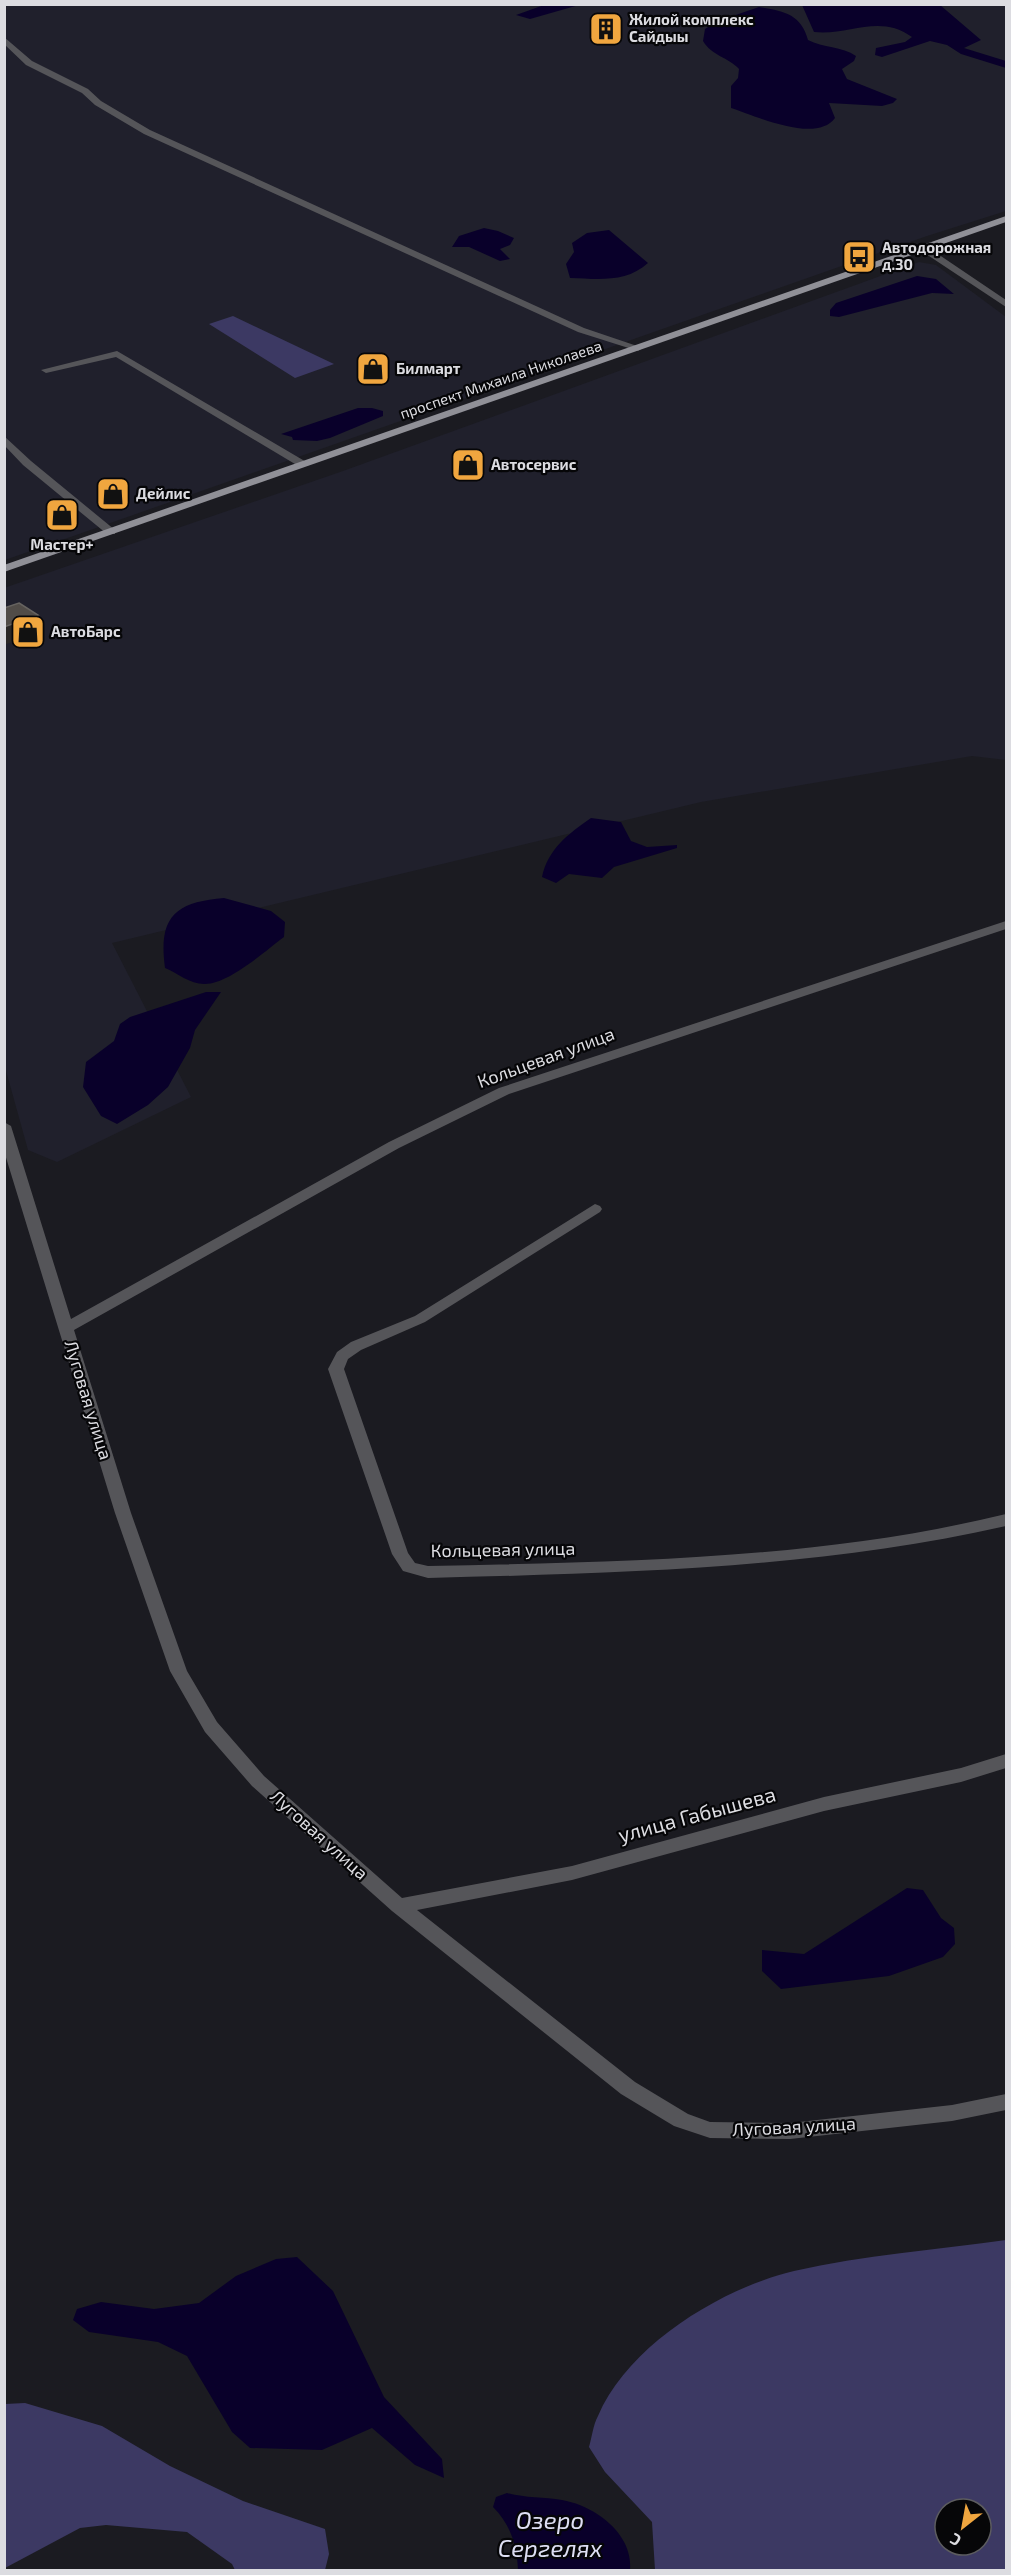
<svg xmlns="http://www.w3.org/2000/svg" width="1011" height="2575" font-family="'Exo 2',sans-serif">
<style>
.built{fill:#20202c}
.green{fill:#3c3963;fill-rule:evenodd}
.water{fill:#09002a}
.lines{fill:none;stroke-linecap:round;stroke-linejoin:round}
.street{fill:#555559;fill-rule:evenodd}
.primary{fill:#909097;fill-rule:evenodd}
.shaded-wall{fill:#2a2726}
.building{fill:#514c48;stroke:#666360;stroke-width:1.5}
.labels{text-anchor:middle;stroke-width:4.5;stroke-linejoin:round;paint-order:stroke}
.far-poi-label{font-size:15px;font-weight:bold;fill:#dcdce1;stroke:#060608;text-anchor:start}
.far-street-label{font-size:15px;fill:#dcdce1;stroke:#060608}
.street-label{font-size:18px;fill:#dcdce1;stroke:#060608}
.near-street-label{font-size:21px;fill:#dcdce1;stroke:#060608}
.near-water-label{font-size:24px;font-style:italic;fill:#dedff4;stroke:#060608}
</style>
<rect width="100%" height="100%" fill="#1b1b21"/>
<!-- built -->
<path class="built" d="M4 5H1006V211L927 236 5 560Z
M919 262 936 265 1006 317V760L972 756 701 802 112 943 191 1097 57 1162 28 1150 5 1067 4 588 343 471Z"/>
<!-- green -->
<path class="green" d="M233 316 334 364 295 378 209 324Z
M1006 2240V2570H655L652 2522 605 2472 589 2447C592 2437 593 2425 598 2416 628 2345 722 2288 794 2271 864 2255 936 2250 1006 2240ZM945 2509H981V2545H945Z
M25 2403 102 2426 170 2466 243 2501 325 2529 329 2554 325 2570H235L232 2564 187 2532 106 2525 80 2528 5 2568V2404Z"/>
<!-- water -->
<path class="water" d="M544 5V4L579 5 530 19 516 15Z
M802 5H940L981 40 964 48 1006 61V68L961 54 947 45 930 41 882 57 875 55 876 48 905 42 912 37C879 13 849 36 814 32Z
M759 7C784 11 801 14 808 40 823 48 842 46 856 56L854 61 842 69 847 79 897 99 893 103 882 106 829 103 835 118C816 144 756 116 731 108V86L738 78 739 69C728 57 712 56 703 41L705 29 718 21Z
M484 228 498 231 514 238 510 245 500 249 510 259 500 261 469 247H452L459 236Z
M609 230 648 263C626 283 599 279 570 278L566 264 574 252 572 243 587 233Z
M917 276 936 279 954 294 932 293 839 317 830 316V310L836 303Z
M358 408H372L383 411V416L330 438 317 441 293 440 292 437 281 434Z
M591 818 621 822 631 841 647 847 677 845V848L614 867 602 878 569 874 556 883 542 877C548 849 568 834 591 818Z
M224 898 271 911 285 922 284 937C265 951 228 985 204 984 190 984 177 973 165 968 158 917 175 902 224 898Z
M206 992H221L195 1030 190 1048 168 1087 148 1105 117 1124 101 1116 83 1087 86 1062 114 1041 120 1024 130 1017Z
M907 1888 923 1890 941 1918 954 1928 955 1944 943 1957 889 1976 781 1989 762 1971V1950L804 1954Z
M297 2257 333 2291 384 2397 442 2459 444 2478 415 2465 372 2428 322 2450 250 2448 232 2432 187 2356 158 2342 89 2332 73 2320 77 2309 101 2302 154 2309 199 2303 236 2276 276 2259Z
M507 2493C525 2498 544 2497 562 2500 596 2506 633 2534 630 2570H518C517 2546 511 2525 493 2507L496 2497Z"/>
<g class="lines">
<!-- street -->
<path class="street" d="M4 37 32 61 88 89 101 101 150 130 584 328 643 348 638 351 578 332 144 134 95 105 82 93 26 65 4 44Z
M920 246H926L1006 300V307L920 250Z
M117 351 308 463 309 465 300 467 116 357 46 373 41 370Z
M4 436 31 461 115 530V534H107L23 465 4 445Z
M1006 921V929L509 1094 399 1148 74 1330 131 1513 187 1671 217 1722 264 1776 402 1898 572 1866 824 1797 961 1768 1006 1754V1768L961 1782 824 1811 572 1880 417 1910 635 2082 688 2114 710 2122 790 2123 952 2105 1006 2094V2110L952 2121 790 2139 710 2138 674 2126 621 2094 392 1911 252 1786 205 1732 170 1671 115 1513 4 1151V1122L11 1126 71 1319 389 1142 499 1088Z
M595 1204 600 1206 602 1209 600 1212 425 1322 361 1350 348 1359 344 1369 408 1553 415 1563 428 1566C573 1563 719 1561 863 1541 911 1535 959 1525 1006 1514V1526C816 1569 623 1573 428 1578L403 1571 392 1554 328 1369 337 1352 351 1342 415 1316Z"/>
<!-- primary -->
<path class="primary" d="M1006 216V222L4 572V565Z"/>
</g>
<!-- shaded-wall -->
<path class="shaded-wall" d="M38 615 39 632 4 645V627Z"/>
<!-- building -->
<path class="building" d="M19 603 38 615 4 627V608Z"/>
<!-- icons -->
<defs>
<g id="building-square" transform="scale(1.725)"><rect x="-9" y="-9" width="18" height="18" rx="4" fill="#f0a63f" stroke="#060608"/><path d="M-4-6H4V6H1V3H-1V6H-4ZM-2.5-4.3h1.7v1.8h-1.7ZM.8-4.3h1.7v1.8H.8ZM-2.5-1h1.7V.8h-1.7ZM.8-1h1.7V.8H.8Z" fill="#111"/></g>
<g id="bus-square" transform="scale(1.725)"><rect x="-9" y="-9" width="18" height="18" rx="4" fill="#f0a63f" stroke="#060608"/><path d="M-5-6H5V4H4V6H2V4H-2V6H-4V4H-5ZM-3.5-4V0h7V-4ZM-3.5 1.2v1.5H-2V1.2ZM2 1.2v1.5H3.5V1.2Z" fill="#111"/></g>
<g id="shop-square" transform="scale(1.725)"><rect x="-9" y="-9" width="18" height="18" rx="4" fill="#f0a63f" stroke="#060608"/><path d="M-5-2.5h2.3a2.7 3.5 0 0 1 5.4 0H5L5.5 6h-11ZM-1.5-2.5h3a1.5 2.3 0 0 0-3 0Z" fill="#111"/></g>
</defs>
<g fill-rule="evenodd">
<use href="#building-square" x="606" y="29"/>
<use href="#bus-square" x="859" y="257"/>
<use href="#shop-square" x="373" y="369"/>
<use href="#shop-square" x="468" y="465"/>
<use href="#shop-square" x="113" y="494"/>
<use href="#shop-square" x="62" y="515"/>
<use href="#shop-square" x="28" y="632"/>
</g>
<g class="labels">
<!-- far-poi labels -->
<g class="far-poi-label">
<text x="629" y="25">Жилой комплекс<tspan x="629" dy="17">Сайдыы</tspan></text>
<text x="882" y="253">Автодорожная<tspan x="882" dy="17">д.30</tspan></text>
<text x="396" y="374">Билмарт</text>
<text x="491" y="470">Автосервис</text>
<text x="136" y="499">Дейлис</text>
<text x="62" y="550" text-anchor="middle">Мастер+</text>
<text x="51" y="637">АвтоБарс</text>
</g>
<!-- far-street labels -->
<g class="far-street-label">
<text transform="translate(501 380) rotate(-19)" y="5">проспект Михаила Николаева</text>
</g>
<!-- street labels -->
<g class="street-label">
<text transform="translate(546 1058) rotate(-20)" y="6">Кольцевая улица</text>
<text transform="translate(88 1400) rotate(73)" y="6">Луговая улица</text>
<text transform="translate(503 1550) rotate(-1)" y="6">Кольцевая улица</text>
<text transform="translate(319 1835) rotate(42)" y="6">Луговая улица</text>
<text transform="translate(794 2127) rotate(-3)" y="6">Луговая улица</text>
</g>
<!-- near-street labels -->
<g class="near-street-label">
<text transform="translate(697 1815) rotate(-15)" y="7">улица Габышева</text>
</g>
<!-- near-water labels -->
<g class="near-water-label">
<text x="550" y="2529">Озеро<tspan x="550" dy="28">Сергелях</tspan></text>
</g>
</g>
<!-- border -->
<rect width="1011" height="2575" fill="none" stroke="#dcdce1" stroke-width="12"/>
<!-- north arrow -->
<g transform="translate(963 2527) rotate(211)"><circle r="28" fill="#060608" stroke="#5c5c5f" stroke-width="1.5"/>
<path d="M0-4.5L10 22L0 15L-10 22Z" fill="#f0a63f"/>
<text y="-9" font-size="16" font-weight="bold" text-anchor="middle" fill="#dcdce1">С</text>
</g>
</svg>
